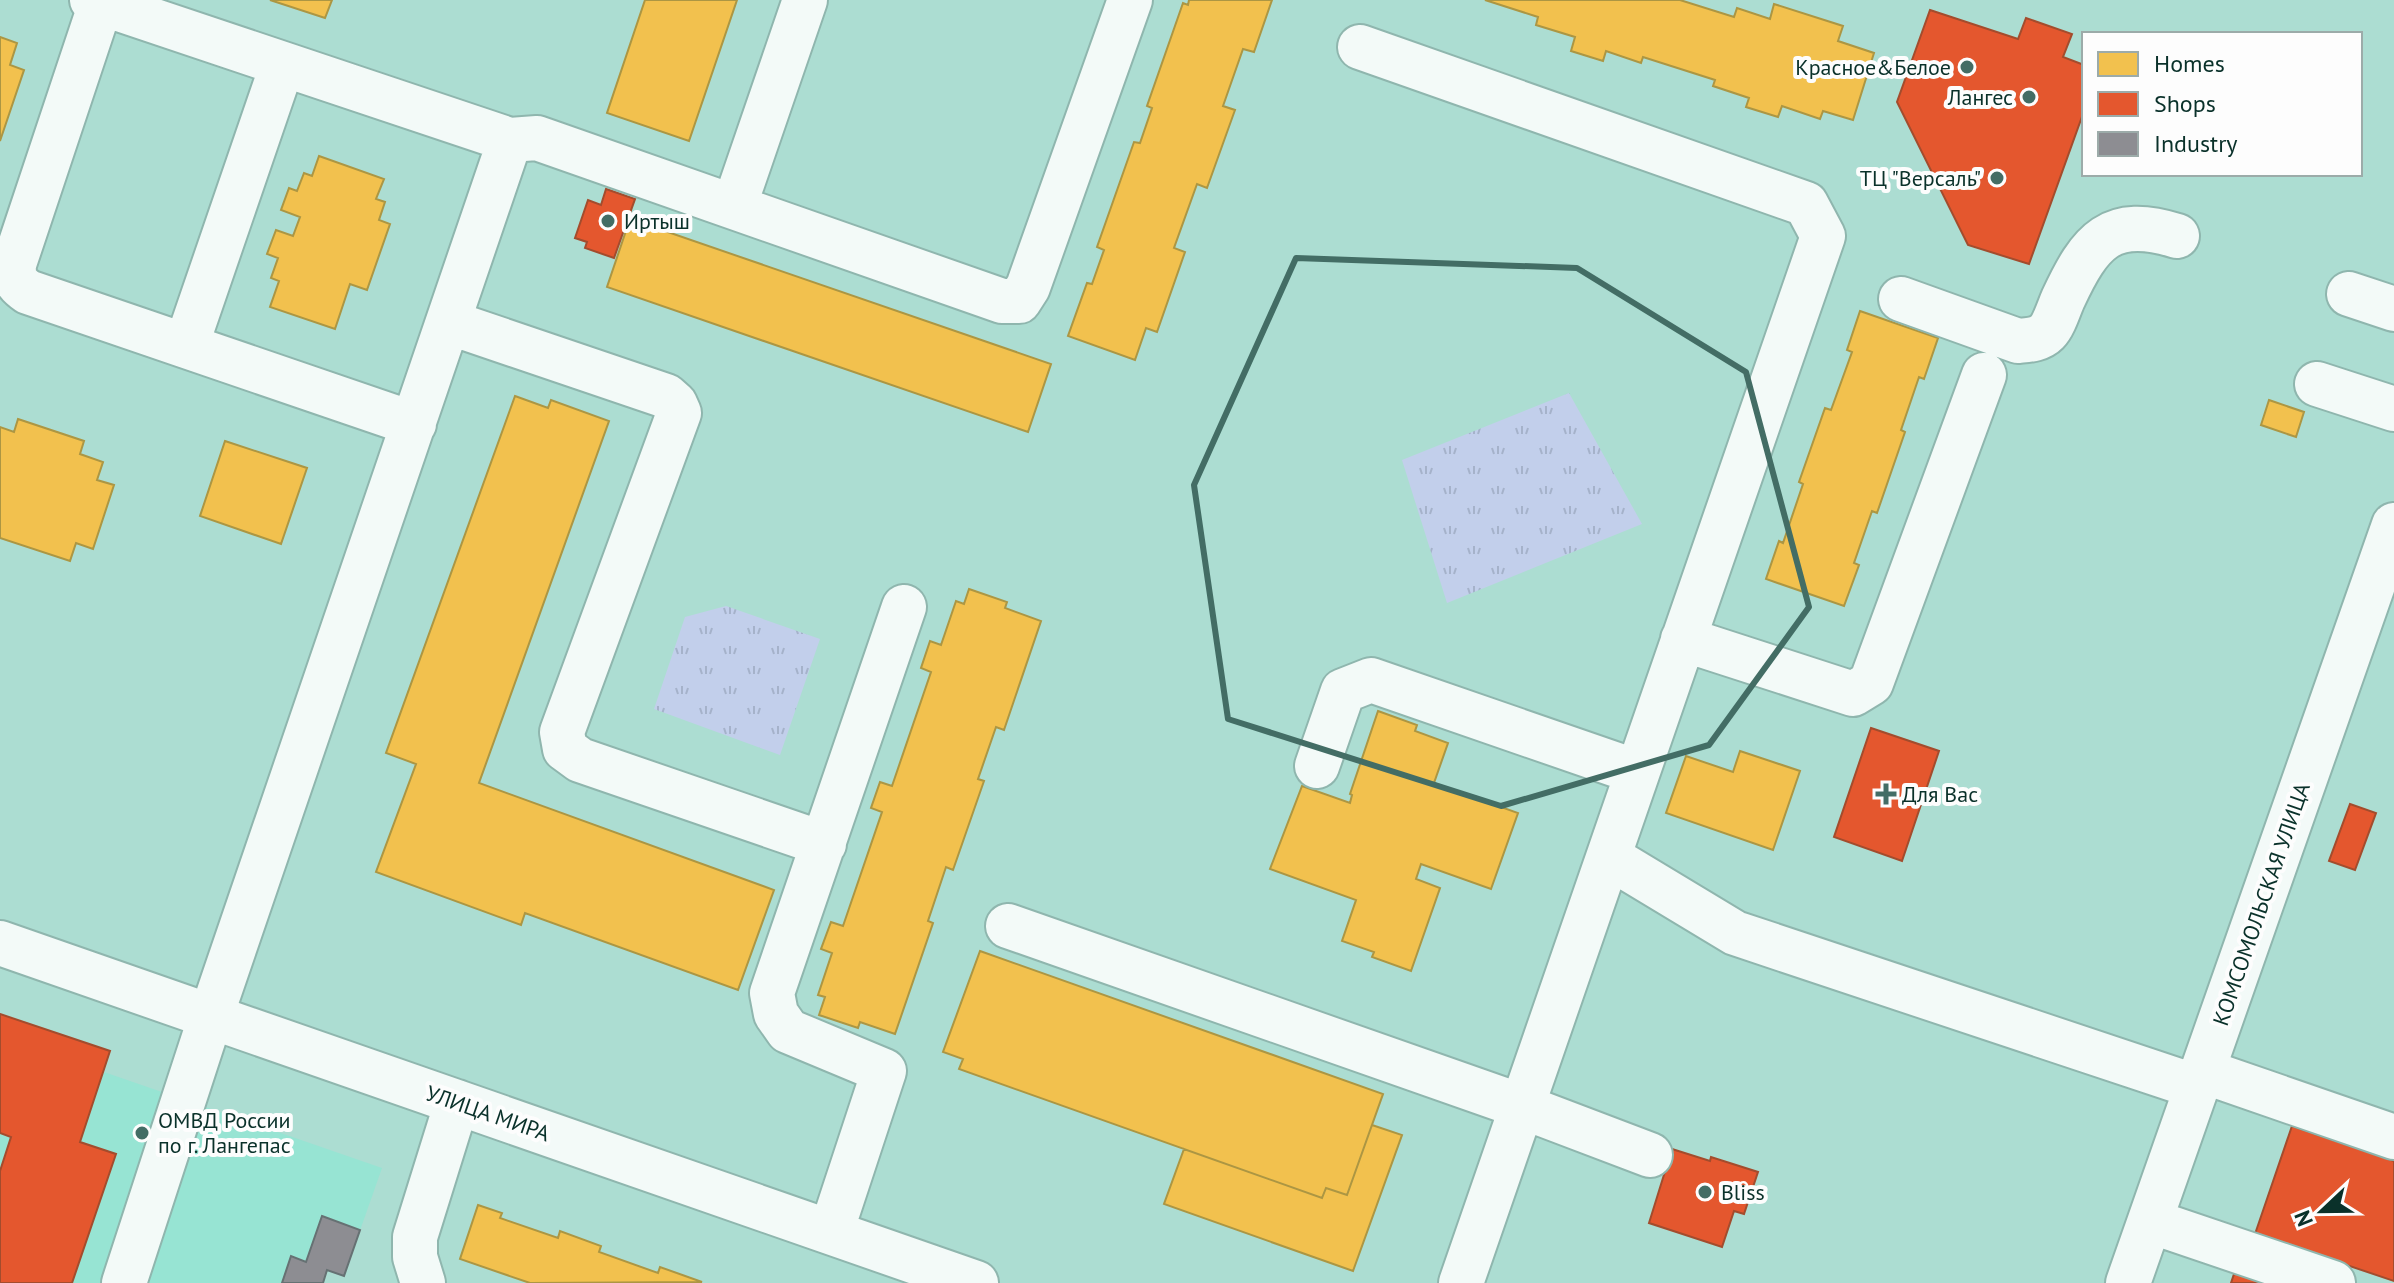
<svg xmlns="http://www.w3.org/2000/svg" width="2394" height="1283" font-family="'PT Sans',sans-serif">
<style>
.built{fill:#97e4d3}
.park{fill:url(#park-tufts)}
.homes{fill:#f2c14e;stroke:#ac9643;stroke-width:2}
.shops{fill:#e4572e;stroke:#a34c2d;stroke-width:2}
.industry{fill:#8d8d92;stroke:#667173;stroke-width:2}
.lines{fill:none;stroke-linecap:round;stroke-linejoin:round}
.minor-casing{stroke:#8fb6ae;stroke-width:48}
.minor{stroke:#f3faf8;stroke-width:44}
.marked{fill:none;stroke:#436d65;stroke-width:6;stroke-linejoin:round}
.poi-dot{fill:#436d65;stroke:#fdfdfd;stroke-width:3}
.labels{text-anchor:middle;stroke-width:8;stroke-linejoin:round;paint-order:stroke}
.poi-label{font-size:22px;fill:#0a312a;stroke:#fdfdfd;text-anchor:start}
.street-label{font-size:22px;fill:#0a312a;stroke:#fdfdfd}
</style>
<defs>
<pattern id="park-tufts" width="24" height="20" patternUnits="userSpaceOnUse" patternTransform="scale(2)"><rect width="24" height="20" fill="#c2cfeb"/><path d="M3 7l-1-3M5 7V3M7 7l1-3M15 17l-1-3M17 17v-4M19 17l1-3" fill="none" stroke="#a5b2ca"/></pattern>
</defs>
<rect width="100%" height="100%" fill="#acddd2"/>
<!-- built -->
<path class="built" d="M0 1014 110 1051 104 1072 382 1168 344 1276 327 1271 323 1283H0Z"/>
<!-- park -->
<path class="park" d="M1569 393 1642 524 1447 603 1402 460Z
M726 606 820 639 780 755 654 709 685 617Z"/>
<!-- homes -->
<path class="homes" d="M270 0H332L325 18Z
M645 0H737L689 141 607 113Z
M1189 0H1272L1254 52 1243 49 1223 106 1235 110 1207 188 1197 184 1174 248 1185 252 1157 332 1146 328 1135 360 1068 336 1087 283 1092 284 1104 250 1097 247 1134 142 1140 143 1152 108 1147 106 1183 3 1188 5Z
M1485 0H1680L1734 17 1737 8 1770 19 1774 4 1843 26 1838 41 1874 53 1853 120 1823 111 1820 119 1782 106 1778 117 1746 107 1749 98 1713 86 1715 80 1643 57 1641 63 1606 51 1603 61 1571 51 1575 37 1536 25 1538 17Z
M0 37 17 43 10 65 24 70 0 141Z
M319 156 384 179 376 199 385 202 379 220 390 224 367 290 350 284 335 329 270 307 279 281 271 278 278 258 267 254 276 230 293 236 300 217 281 210 289 188 297 191 304 173 312 176Z
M630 219 1051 364 1028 432 607 287Z
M1860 311 1938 338 1924 379 1919 377 1901 430 1905 432 1877 513 1872 511 1854 563 1859 565 1844 606 1766 579 1779 541 1783 543 1803 484 1799 482 1825 408 1831 410 1852 352 1847 350Z
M515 396 548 408 551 400 609 421 479 783 774 890 738 990 525 913 521 925 376 872 416 764 386 753Z
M2269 400 2304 412 2296 437 2261 425Z
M18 419 84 441 80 454 103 462 97 480 114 485 93 549 76 543 70 561 0 538V427L14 432Z
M225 441 307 468 281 544 200 516Z
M969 589 1007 602 1005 608 1041 621 1004 730 996 727 978 779 984 781 953 870 946 867 928 921 933 923 895 1034 860 1022 858 1028 819 1015 825 997 818 995 832 953 821 949 831 922 843 926 882 812 871 808 880 782 892 786 931 672 921 668 930 641 941 645 956 601 964 604Z
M1378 711 1417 725 1415 731 1448 743 1434 783 1518 813 1491 889 1421 864 1416 879 1440 888 1411 971 1372 957 1374 952 1342 941 1356 900 1270 869 1302 786 1350 803 1352 795 1350 794Z
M1740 751 1800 771 1773 850 1666 813 1686 756 1733 772Z
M980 951 1383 1094 1347 1195 1326 1188 1322 1198 959 1069 963 1059 943 1052Z
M1372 1125 1402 1135 1353 1271 1164 1204 1184 1149 1322 1198 1326 1188 1347 1195Z
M478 1205 502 1213 500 1218 558 1238 560 1231 601 1246 599 1252 658 1273 660 1267 702 1282 530 1283 460 1259Z"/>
<!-- shops -->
<path class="shops" d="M1930 10 2018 39 2026 18 2072 34 2063 57 2084 65V111L2029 264 1968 245 1897 102Z
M606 189 635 199 614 258 585 248 587 242 575 238 588 200 601 205Z
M1871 728 1939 751 1902 861 1834 837Z
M2350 804 2376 813 2355 870 2329 861Z
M0 1014 110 1051 80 1142 116 1154 72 1283H0V1171L11 1137 0 1133Z
M2292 1126 2394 1161V1281L2255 1234Z
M1672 1149 1710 1161 1711 1157 1758 1172 1744 1214 1734 1211 1722 1247 1649 1223Z
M2236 1268 2279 1283H2231Z"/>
<!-- industry -->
<path class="industry" d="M322 1216 360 1230 344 1276 327 1270 323 1283H282L291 1256 306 1262Z"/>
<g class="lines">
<!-- minor casing -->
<g class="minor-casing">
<path id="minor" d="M92 0 510 140
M101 3 14 264C13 278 16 284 28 292L414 424
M1360 47 1806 204 1823 236 1461 1283
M734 207 805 0
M2349 294 2394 309
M1901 299 2018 341C2028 340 2039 340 2047 332 2054 325 2059 308 2063 299 2090 241 2110 215 2177 236
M448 322 666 396 675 404 679 413 562 732 565 749 580 760 824 844
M186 346 282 66
M2317 384 2394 409
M1683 639 1853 694 1871 683 1984 375
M1317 766 1343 691 1371 680 1637 772
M1609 857 1735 933 2197 1087
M1008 926 1521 1106 1650 1155
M0 943 976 1283
M2203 1071 2394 1137
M2150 1221 2333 1283
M831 1232 884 1071 788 1031 776 1014 772 993 904 607
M124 1283 211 1016 510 140 537 138 1002 301H1019L1028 287 1130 0
M423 1283 415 1257V1237L457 1102
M2128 1283 2394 525"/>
</g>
<!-- minor -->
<use href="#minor" class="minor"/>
</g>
<!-- marked area -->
<path class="marked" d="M1296 258 1577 268 1746 372 1809 607 1709 745 1501 806 1228 719 1194 485Z"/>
<!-- markers -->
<g class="poi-dot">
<circle cx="1967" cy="67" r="8"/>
<circle cx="2029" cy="97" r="8"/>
<circle cx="1997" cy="178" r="8"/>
<circle cx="608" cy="221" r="8"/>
<path d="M1882 782h8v8h8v8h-8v8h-8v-8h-8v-8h8z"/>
<circle cx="142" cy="1133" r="8"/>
<circle cx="1705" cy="1192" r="8"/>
</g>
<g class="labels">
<!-- poi labels -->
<g class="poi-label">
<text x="1951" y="75" text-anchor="end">Красное&amp;Белое</text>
<text x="2013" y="105" text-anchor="end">Лангес</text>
<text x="1981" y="186" text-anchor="end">ТЦ "Версаль"</text>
<text x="624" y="229">Иртыш</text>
<text x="1902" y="802">Для Вас</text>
<text x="158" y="1128">ОМВД России<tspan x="158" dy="25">по г. Лангепас</tspan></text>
<text x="1721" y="1200">Bliss</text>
</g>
<!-- street labels -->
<g class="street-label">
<text transform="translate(2261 904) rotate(-71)" y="8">КОМСОМОЛЬСКАЯ УЛИЦА</text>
<text transform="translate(488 1113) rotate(19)" y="8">УЛИЦА МИРА</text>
</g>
</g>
<!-- legend -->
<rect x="2082" y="32" width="280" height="144" fill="#fdfdfd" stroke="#9caba9" stroke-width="2"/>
<rect x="2098" y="52" width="40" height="24" fill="#f2c14e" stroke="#9caba9" stroke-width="2"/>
<text x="2154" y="72" font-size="24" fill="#0a312a">Homes</text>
<rect x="2098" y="92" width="40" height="24" fill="#e4572e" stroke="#9caba9" stroke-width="2"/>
<text x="2154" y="112" font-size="24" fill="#0a312a">Shops</text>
<rect x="2098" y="132" width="40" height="24" fill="#8d8d92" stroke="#9caba9" stroke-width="2"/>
<text x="2154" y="152" font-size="24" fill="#0a312a">Industry</text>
<!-- north arrow -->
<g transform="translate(2322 1211) rotate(248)" stroke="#fdfdfd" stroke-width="6" paint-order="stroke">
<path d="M0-6L14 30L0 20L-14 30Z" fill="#0a312a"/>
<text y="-12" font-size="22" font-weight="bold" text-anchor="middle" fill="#0a312a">N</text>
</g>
</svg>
